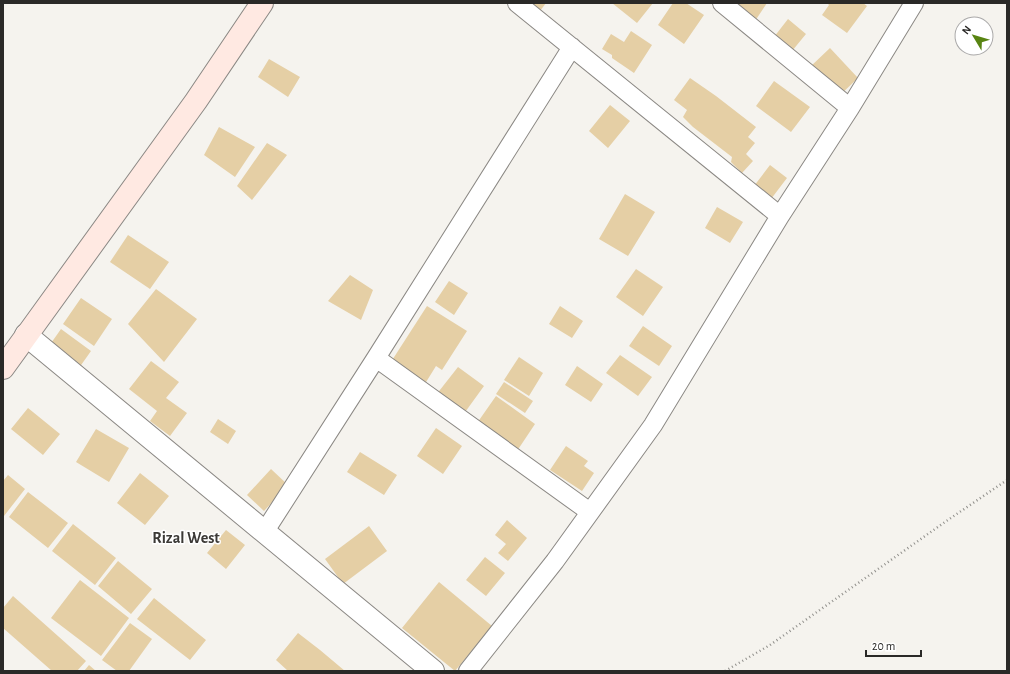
<svg xmlns="http://www.w3.org/2000/svg" width="1010" height="674" font-family="'Alegreya Sans',sans-serif">
<style>
.building{fill:#e5cfa5}
.lines{fill:none;stroke-linecap:round;stroke-linejoin:round}
.minor-casing{stroke:#8b8884;stroke-width:20}
.tertiary-casing{stroke:#8b8884;stroke-width:24}
.secondary-casing{stroke:#8b8884;stroke-width:24}
.path{stroke:#908f8b;stroke-width:2.5;stroke-dasharray:1 3;stroke-linecap:butt}
.minor{stroke:#fff;stroke-width:18}
.tertiary{stroke:#fff;stroke-width:22}
.secondary{stroke:#ffe9e2;stroke-width:22}
.labels{text-anchor:middle;stroke-width:3;stroke-linejoin:round;paint-order:stroke}
.quarter-label{font-size:16px;font-weight:bold;fill:#3b3936;stroke:#fff}
</style>
<rect width="100%" height="100%" fill="#f5f3ee"/>
<!-- building -->
<path class="building" d="M530 3H546L540 11Z
M612 3H653L637 23Z
M673 3H686L704 15 684 44 658 25Z
M729 3H767L755 21Z
M827 3H863L867 6 847 33 822 15 829 5Z
M788 19 806 34 792 51 774 37Z
M631 31 652 45 634 73 612 58V55L602 49 611 34 624 42Z
M830 48 858 78 838 97 810 67Z
M269 59 300 77 288 97 258 77Z
M690 78 716 96 756 127 748 137 755 143 746 154 753 161 742 173 731 162 732 157 693 127 683 117 687 110 674 100Z
M774 81 810 107 791 132 756 106Z
M610 105 630 121 608 148 589 131Z
M219 127 255 147 235 177 204 155Z
M267 143 287 155 252 200 237 186Z
M770 165 787 178 771 199 754 186Z
M625 194 655 212 628 256 599 239Z
M717 207 743 222 730 243 705 228Z
M128 235 169 262 150 289 110 262Z
M636 269 663 287 643 316 616 297Z
M350 275 373 290 361 320 328 301Z
M449 281 468 293 454 315 435 302Z
M156 289 197 319 164 362 128 324Z
M81 298 112 319 94 346 63 324Z
M427 306 467 331 442 370 436 366 423 387 389 365Z
M560 306 583 321 572 338 549 324Z
M643 326 672 346 659 366 629 346Z
M61 329 91 351 79 368 49 346Z
M620 355 652 377 638 396 606 373Z
M519 357 543 373 529 396 504 380Z
M151 361 179 382 166 398 187 413 170 436 150 421 157 411 129 389Z
M577 366 603 384 591 402 565 385Z
M458 367 484 386 463 415 436 395Z
M504 382 533 401 525 413 496 394Z
M496 396 535 424 515 454 475 426Z
M28 408 60 434 43 455 11 429Z
M218 419 236 431 228 444 210 432Z
M436 428 462 446 443 474 417 456Z
M96 429 129 448 109 482 76 462Z
M566 446 588 461 584 466 594 473 582 491 550 470Z
M360 452 397 475 384 495 347 472Z
M271 469 288 485 264 511 247 495Z
M140 473 169 496 145 525 117 503Z
M8 475 25 489 4 516 3 481Z
M28 492 68 523 48 548 9 517Z
M507 520 527 538 508 561 498 553 506 544 495 535Z
M73 524 116 558 95 585 52 551Z
M369 526 387 551 343 584 325 559Z
M226 530 245 545 226 569 207 553Z
M485 557 505 573 486 596 466 580Z
M118 561 152 589 131 614 98 586Z
M80 580 129 618 101 656 51 618Z
M439 582 492 626 455 671 402 628Z
M13 596 86 661 77 671H52L3 628V608Z
M154 598 206 640 190 660 137 619Z
M130 623 152 639 129 671H117L102 660Z
M298 633 320 650 345 671H288L276 660Z
M89 665 96 671H84Z"/>
<g class="lines">
<!-- minor casing -->
<g class="minor-casing">
<path id="minor" d="M517 3 780 216
M722 3 850 108
M376 358 590 512
M265 531 376 358 572 47
M468 671 555 561 653 425 780 216 850 108 914 3"/>
</g>
<!-- tertiary casing -->
<g class="tertiary-casing">
<path id="tertiary" d="M26 335 433 671"/>
</g>
<!-- secondary casing -->
<g class="secondary-casing">
<path id="secondary" d="M3 368 196 101 262 3"/>
</g>
<!-- path -->
<path class="path" d="M725 671 770 645 945 522 1007 480"/>
<!-- minor -->
<use href="#minor" class="minor"/>
<!-- tertiary -->
<use href="#tertiary" class="tertiary"/>
<!-- secondary -->
<use href="#secondary" class="secondary"/>
</g>
<g class="labels">
<!-- quarter labels -->
<g class="quarter-label">
<text x="186" y="543">Rizal West</text>
</g>
</g>
<!-- border -->
<rect width="1010" height="674" fill="none" stroke="#2a2927" stroke-width="8"/>
<!-- north arrow -->
<g transform="translate(974 36) rotate(308)"><circle r="19" fill="#ffffff" stroke="#aaa9a9"/>
<path d="M0-3L7 15L0 10L-7 15Z" fill="#588412"/>
<text y="-6" font-size="11" font-weight="bold" text-anchor="middle" fill="#2a2927">N</text>
</g>
<!-- scale -->
<path d="M866 650v6h55v-6" fill="none" stroke="#2a2927" stroke-width="2"/>
<text x="872" y="650" font-size="12" fill="#2a2927" stroke="#ffffff" stroke-width="3" paint-order="stroke">20 m</text>
</svg>
